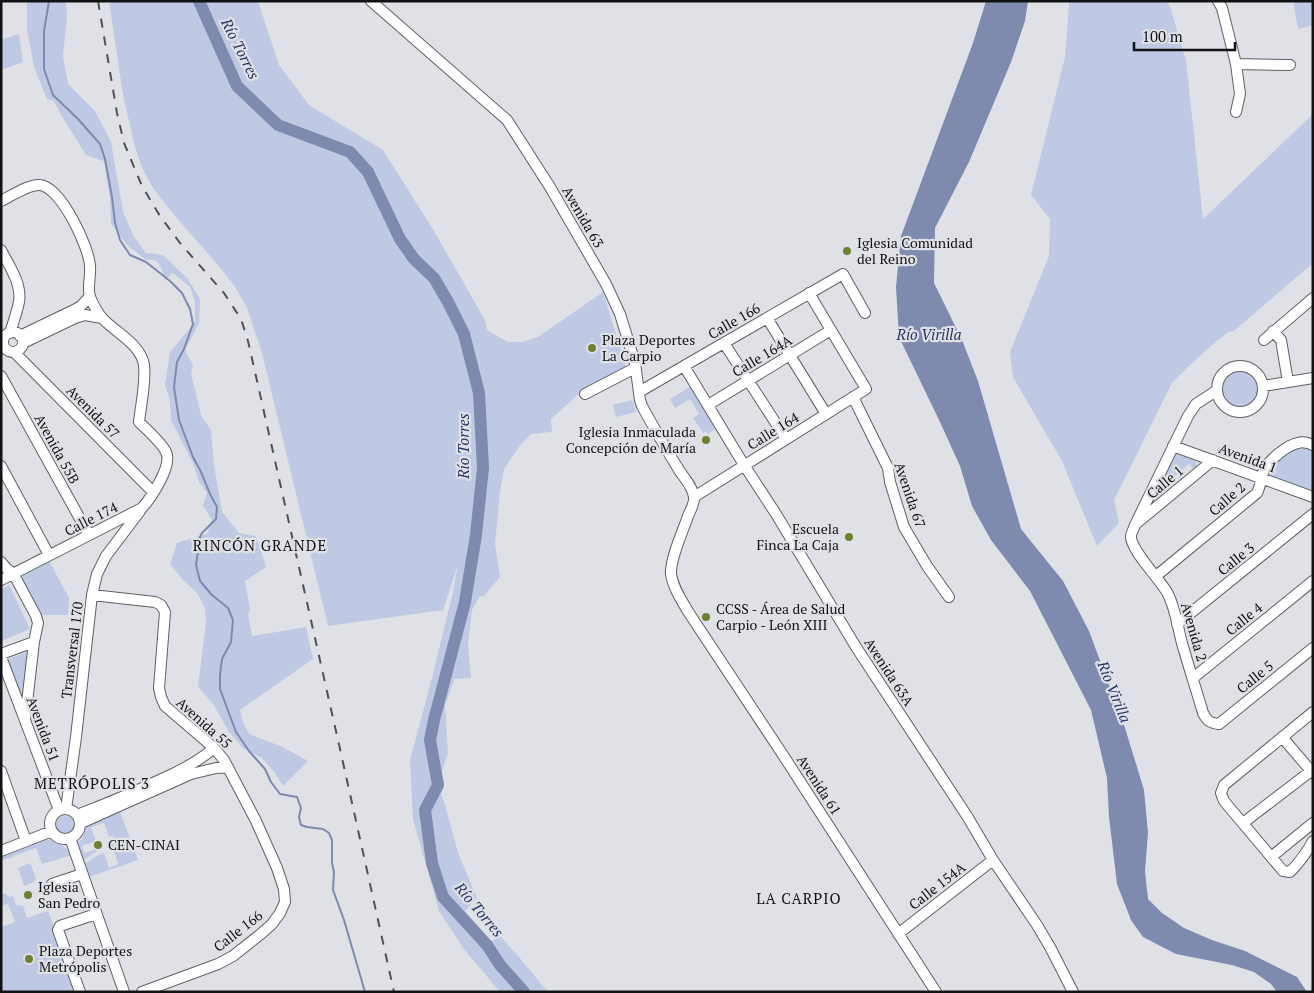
<svg xmlns="http://www.w3.org/2000/svg" width="1314" height="993" font-family="'PT Serif',serif">
<style>
.green{fill:#bfc9e4;fill-rule:evenodd}
.water{fill:#7e8aae}
.lines{fill:none;stroke-linecap:round;stroke-linejoin:round}
.stream{stroke:#7e8aae;stroke-width:2}
.river{stroke:#7e8aae;stroke-width:12}
.minor-casing{stroke:#5f6065;stroke-width:12}
.minor{stroke:#fff;stroke-width:10}
.rail{stroke:#505154;stroke-width:2;stroke-dasharray:9 9;stroke-linecap:butt}
.poi-dot{fill:#6e8030;stroke:#dfe1e6;stroke-width:2}
.labels{text-anchor:middle;stroke-width:4.5;stroke-linejoin:round;paint-order:stroke}
.street-label{font-size:14px;fill:#111214;stroke:#dfe1e6}
.poi-label{font-size:14px;fill:#111214;stroke:#dfe1e6;text-anchor:start}
.water-label{font-size:15px;font-style:italic;fill:#293566;stroke:#dfe1e6}
.neighbourhood-label{font-size:15px;letter-spacing:1px;fill:#111214;stroke:#dfe1e6}
</style>
<rect width="100%" height="100%" fill="#dfe1e6"/>
<!-- green -->
<path class="green" d="M27 1H66L67 16 63 56 68 84 95 111 111 142 123 212 134 237 146 253 163 255 188 279 200 299 199 323 185 350 193 365 191 373 201 415 211 430 214 465 222 512 239 533 256 536 266 567 245 581 250 610 248 614 252 636 306 627 313 659 240 710 243 722 249 734 283 747 308 761 283 786 275 773 262 758 243 748 228 731 214 705 198 687 206 623 205 608 198 594 183 580 170 564 177 543 193 538 207 534 212 520 203 505 207 493 199 482 193 463 171 420 170 401 165 384 170 352 195 322V302L190 287 173 273 165 280C161 268 161 258 146 260L128 246 111 224 110 198 104 161 86 155 60 113 54 101 47 99 34 67 27 29Z
M109 1H258L279 65 309 105 383 150 434 231 485 320 487 330 490 332 508 342H523L538 337 603 292 627 370 582 391 551 419 552 432 531 434 521 444 504 469 500 492 495 544 500 577 484 596 479 597 472 610 468 645 471 678 454 679 445 706 448 753 438 785 446 808 458 853 477 898 465 911 491 941 501 937 518 956 548 992H500L464 949 439 911 413 819 410 760 432 678 453 592 458 565 443 610 328 626 262 353 247 308 236 288 218 265 174 215 153 188 142 168 135 147 123 95Z
M1068 1H1166L1170 7 1186 60 1203 219 1313 114V263L1234 331 1228 332 1212 345 1189 366 1172 383 1114 500 1119 523 1097 546 1062 461 1013 377 1010 352 1049 256 1050 219 1031 195 1065 57 1069 5Z
M1293 1H1313V25L1298 29Z
M19 34 23 62 1 70V40Z
M1222 389a18 18 0 1 1 36 0a18 18 0 1 1-36 0Z
M690 387 727 446 715 429 708 434 706 431 703 433 693 418 699 414 690 399 675 408 670 399Z
M632 400 636 412 616 417 613 405Z
M1296 446 1313 448V492L1272 477 1269 474 1270 469 1272 465Z
M1177 453C1185 453 1196 457 1197 466L1195 470 1189 464 1160 488 1165 494 1152 502 1175 455Z
M49 561 69 598 68 615H40L22 582V578L25 572Z
M9 585 30 629 1 641V589Z
M30 651 23 711 5 660Z
M119 809 138 860 89 877 77 843C85 838 86 832 83 824ZM104 823 109 837 113 836 115 842 111 844 118 864 109 868 104 853 101 854V853L86 863 84 860 99 850V848L84 853 82 846 96 841 91 827Z
M55 826a10 10 0 1 1 20 0a10 10 0 1 1-20 0Z
M43 839C55 839 64 845 72 855L42 864 36 848 1 861V856Z
M30 863 36 878 34 882 24 886 18 868Z
M5 893 9 897 13 896 16 905 23 906 27 918 48 911 78 992H1V927L15 922 8 904 1 906V895Z"/>
<!-- water -->
<path class="water" d="M986 1H1028L1025 21 1011 62 969 162 935 228 934 283 962 340 978 381 1021 529 1063 581 1089 631 1125 728 1144 790 1148 833 1145 871 1148 899 1162 913 1184 928 1212 940 1245 951 1297 977 1307 992H1277L1271 984 1254 972 1232 965 1176 954 1143 937 1131 920 1117 884 1109 817 1107 778 1091 710 1030 591 991 540 972 506 960 466 940 422 899 337 896 287 901 236 973 43Z"/>
<g class="lines">
<!-- stream -->
<path class="stream" d="M49 1 44 31V69L53 95 78 119 100 144 105 159 112 197 115 223 120 240 130 255 146 262 170 281 182 293 190 309 193 324 184 349 177 362 174 387 179 420 193 457 201 472 210 494 217 507 216 519 202 533 200 537 196 565 200 581 212 595 228 608 233 620 231 642 222 659 220 675V689L236 732 249 751 265 769 271 782 280 794 297 797 301 808 299 817 301 825 307 827 323 829 329 833 332 840V863L334 872 333 890 344 920 365 992"/>
<!-- river -->
<path class="river" d="M199 1 237 86 278 125 350 152 368 172 400 239 414 259 434 278 448 302 464 334 479 393 483 468 476 535 465 602 434 720 430 740 438 785 425 810 432 863 443 897 487 945 500 965 524 992"/>
<!-- minor casing -->
<g class="minor-casing">
<path id="minor" d="M371 1 507 120 550 187 606 284 620 314 635 363 640 400 642 406C654 428 666 449 679 470 684 478 693 487 694 497 695 504 689 512 687 519 682 533 670 560 671 574 673 588 682 601 689 613L783 755 936 992
M1218 1 1222 8 1236 64 1240 94 1236 112
M1236 64 1290 65
M1 201C11 196 29 184 40 185 61 187 89 247 90 266 91 276 87 288 90 297 93 304 99 315 104 320 117 333 141 345 144 365 146 383 141 404 139 422 147 430 162 443 166 452 173 465 151 498 142 508L1 580
M1 250C9 266 22 283 19 302 17 312 13 323 10 333
M767 318 826 414
M1273 331 1281 340 1288 382
M3 342a10 10 0 1 1 20 0a10 10 0 1 1-20 0Z
M20 336 76 309 81 306 90 296
M1264 340 1313 298
M23 343 75 318 85 315 102 318
M724 343 786 439
M14 352 153 492
M1217 389a23 23 0 1 1 46 0a23 23 0 1 1-46 0Z
M684 366 744 465 776 514 856 647 967 816 993 860 1037 925 1050 947 1073 992
M1 376 89 535
M1263 386 1313 378
M1216 391 1196 404 1188 416 1135 525C1134 529 1131 533 1131 536 1130 550 1161 580 1168 594 1177 612 1178 632 1184 650 1190 671 1197 692 1203 713 1207 721 1210 723 1219 724L1313 648
M639 392 843 274 865 313
M585 394 635 368
M853 397 888 468 890 482 904 527 927 566 949 597
M708 405 831 330
M1173 446 1313 497
M1 466 49 555
M694 497 866 389 809 293
M1137 523 1213 460
M1 562 7 569 13 573 36 616 38 623 34 642 25 720
M1156 576 1257 493C1261 485 1261 477 1264 470 1269 460 1287 445 1298 443 1303 441 1308 443 1313 445
M92 595 155 602 161 605 165 612 159 688 161 697 165 706 214 748 224 760 256 821 277 868 284 889 285 902 280 913 272 924 262 933 233 956 218 964 142 992
M1177 624 1313 514
M1 654 34 642
M1 657 59 810
M1193 678 1313 581
M1313 712 1224 785 1221 793 1224 801 1283 871 1290 872C1299 863 1307 852 1313 841
M1282 737 1311 771
M1 771 26 841
M66 809 76 737 92 595 97 574 106 556 140 511
M50 824a15 15 0 1 1 30 0a15 15 0 1 1-30 0Z
M77 815C106 804 135 792 164 778 182 770 199 761 214 748
M81 823 191 774 216 768 228 767
M1243 823 1311 771 1313 773
M70 838 124 992
M1 851 52 831
M1271 857 1313 823
M52 884 82 874
M898 934 993 860
M80 992 58 930 60 926 96 914"/>
</g>
<!-- minor -->
<use href="#minor" class="minor"/>
<!-- rail -->
<path class="rail" d="M98 1 117 113 124 143 142 186 160 216 180 243 224 293 241 319 248 341 340 749 394 992"/>
</g>
<!-- markers -->
<g class="poi-dot">
<circle cx="847" cy="251" r="5"/>
<circle cx="592" cy="348" r="5"/>
<circle cx="706" cy="440" r="5"/>
<circle cx="849" cy="537" r="5"/>
<circle cx="706" cy="617" r="5"/>
<circle cx="98" cy="845" r="5"/>
<circle cx="28" cy="895" r="5"/>
<circle cx="29" cy="959" r="5"/>
</g>
<g class="labels">
<!-- street labels -->
<g class="street-label">
<text transform="translate(583 217) rotate(60)" y="5">Avenida 63</text>
<text transform="translate(734 321) rotate(-30)" y="5">Calle 166</text>
<text transform="translate(762 356) rotate(-31)" y="5">Calle 164A</text>
<text transform="translate(93 412) rotate(45)" y="5">Avenida 57</text>
<text transform="translate(773 431) rotate(-32)" y="5">Calle 164</text>
<text transform="translate(57 449) rotate(61)" y="5">Avenida 55B</text>
<text transform="translate(1248 458) rotate(20)" y="5">Avenida 1</text>
<text transform="translate(1165 482) rotate(-40)" y="5">Calle 1</text>
<text transform="translate(910 495) rotate(71)" y="5">Avenida 67</text>
<text transform="translate(1227 499) rotate(-41)" y="5">Calle 2</text>
<text transform="translate(91 519) rotate(-27)" y="5">Calle 174</text>
<text transform="translate(1236 559) rotate(-39)" y="5">Calle 3</text>
<text transform="translate(1244 619) rotate(-39)" y="5">Calle 4</text>
<text transform="translate(1194 632) rotate(74)" y="5">Avenida 2</text>
<text transform="translate(72 650) rotate(-83)" y="5">Transversal 170</text>
<text transform="translate(889 672) rotate(57)" y="5">Avenida 63A</text>
<text transform="translate(1255 677) rotate(-39)" y="5">Calle 5</text>
<text transform="translate(204 723) rotate(42)" y="5">Avenida 55</text>
<text transform="translate(43 729) rotate(69)" y="5">Avenida 51</text>
<text transform="translate(819 785) rotate(57)" y="5">Avenida 61</text>
<text transform="translate(937 886) rotate(-38)" y="5">Calle 154A</text>
<text transform="translate(238 931) rotate(-38)" y="5">Calle 166</text>
</g>
<!-- poi labels -->
<g class="poi-label">
<text x="857" y="248">Iglesia Comunidad<tspan x="857" dy="16">del Reino</tspan></text>
<text x="602" y="345">Plaza Deportes<tspan x="602" dy="16">La Carpio</tspan></text>
<text x="696" y="437" text-anchor="end">Iglesia Inmaculada<tspan x="696" dy="16">Concepción de María</tspan></text>
<text x="839" y="534" text-anchor="end">Escuela<tspan x="839" dy="16">Finca La Caja</tspan></text>
<text x="716" y="614">CCSS - Área de Salud<tspan x="716" dy="16">Carpio - León XIII</tspan></text>
<text x="108" y="850">CEN-CINAI</text>
<text x="38" y="892">Iglesia<tspan x="38" dy="16">San Pedro</tspan></text>
<text x="39" y="956">Plaza Deportes<tspan x="39" dy="16">Metrópolis</tspan></text>
</g>
<!-- water labels -->
<g class="water-label">
<text transform="translate(240 49) rotate(63)" y="5">Río Torres</text>
<text x="929" y="340">Río Virilla</text>
<text transform="translate(464 446) rotate(-90)" y="5">Río Torres</text>
<text transform="translate(1114 692) rotate(68)" y="5">Río Virilla</text>
<text transform="translate(479 910) rotate(50)" y="5">Río Torres</text>
</g>
<!-- neighbourhood labels -->
<g class="neighbourhood-label">
<text x="260" y="551">RINCÓN GRANDE</text>
<text x="92" y="789">METRÓPOLIS 3</text>
<text x="799" y="904">LA CARPIO</text>
</g>
</g>
<!-- border -->
<rect width="1314" height="993" fill="none" stroke="#111214" stroke-width="5"/>
<!-- scale -->
<path d="M1134 42v8h101v-8" fill="none" stroke="#111214" stroke-width="2.5"/>
<text x="1142" y="42" font-size="15" fill="#111214" stroke="#dfe1e6" stroke-width="4" paint-order="stroke">100 m</text>
</svg>
